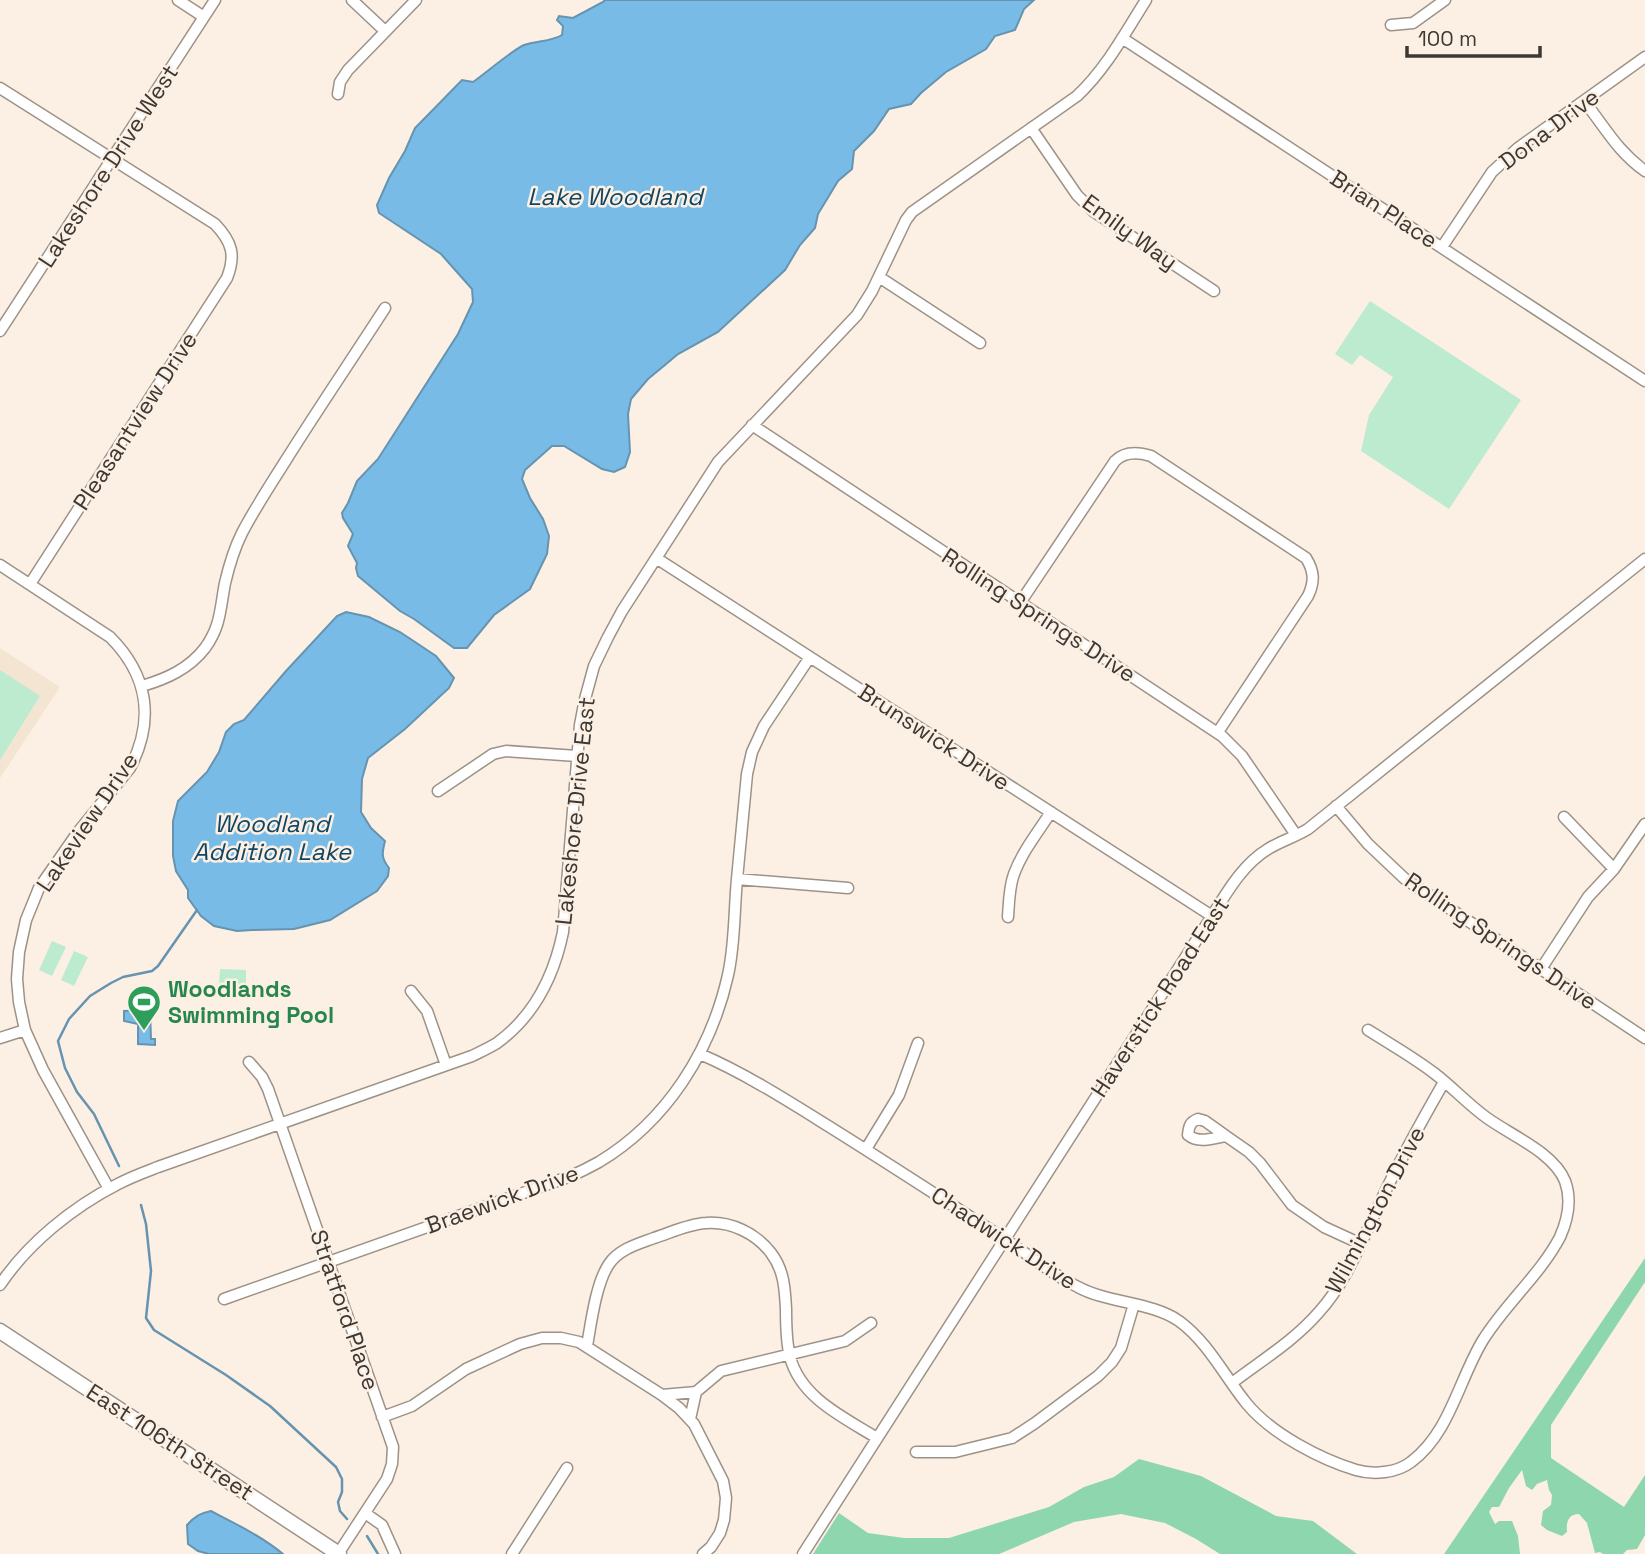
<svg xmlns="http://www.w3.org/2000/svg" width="1645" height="1554" font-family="'Space Grotesk',sans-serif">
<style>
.built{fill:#f4e4d2}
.green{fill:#bdebd0}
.forest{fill:#8ed6ae}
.water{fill:#78bbe6;stroke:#6694b0;stroke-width:2}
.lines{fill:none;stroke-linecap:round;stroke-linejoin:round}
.stream{stroke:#6694b0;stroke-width:2.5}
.street-casing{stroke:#9d9287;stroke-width:13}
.secondary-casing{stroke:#9d9287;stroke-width:17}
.street{stroke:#fff;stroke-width:10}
.secondary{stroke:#fff;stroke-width:14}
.labels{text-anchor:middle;stroke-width:5;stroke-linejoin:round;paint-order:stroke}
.street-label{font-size:23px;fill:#3d3833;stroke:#fcf0e4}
.leisure-label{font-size:23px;font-weight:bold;fill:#27864d;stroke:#fcf0e4;text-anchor:start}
.water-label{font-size:24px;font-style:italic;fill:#114663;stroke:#fcf0e4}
</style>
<rect width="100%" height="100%" fill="#fcf0e4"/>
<!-- built -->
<path class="built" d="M0 648 60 687 0 778Z"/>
<!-- green -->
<path class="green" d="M1370 301 1521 400 1449 509 1361 451 1369 415 1393 377 1360 355 1352 365 1335 354Z
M0 670 40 696 0 760Z
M52 941 66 947 52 976 39 970Z
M74 951 88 957 74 986 61 980Z
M220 969 246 970V986L219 985Z"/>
<!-- forest -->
<path class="forest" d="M1645 1258V1282L1551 1425V1458L1624 1507 1645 1475V1535L1637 1549 1627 1550 1623 1554H1603L1600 1552 1595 1553 1587 1523 1579 1514C1568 1514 1566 1523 1567 1532L1562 1536 1547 1530 1541 1525 1543 1511 1551 1505 1552 1495 1549 1490 1547 1480 1537 1484 1532 1490 1526 1486 1522 1470 1509 1488 1499 1507H1492L1489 1512 1495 1524 1499 1521H1512L1518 1536 1520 1554H1444Z
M1139 1459 1201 1476 1276 1516 1313 1521 1357 1554H1220L1196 1539 1165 1523 1121 1514 1074 1522 999 1554H813L839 1513 868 1533 904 1538H949L1049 1507 1084 1487 1114 1477Z"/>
<!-- water -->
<path class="water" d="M605 0H1034L1024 9 1015 30 995 36 986 49 946 72 921 93 911 104 889 109 874 131 854 151 852 169 838 181 818 214 815 228 800 245 785 270 718 332 678 354 665 365 648 379 631 399 628 414 630 452 625 467 614 472 602 469 564 446H552L525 470 522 479 530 498 543 519 549 536 547 554 530 589 494 615 467 648H454L414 619 400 611 358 576 356 568 357 563 348 546 353 534 343 518 342 513 348 503 357 481 378 459 458 334 473 302 472 289 441 254 379 213 377 205 389 178 405 151 415 128 462 80 473 82C486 73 511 51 524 45 536 41 553 41 562 35L563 26 557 20 559 16 573 18 603 2Z
M346 612 369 617 400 632 436 656 454 678 449 688 405 729 368 758 362 779 361 812 371 828 385 841C382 853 381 858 389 868L388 876 377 891 330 920 294 929 252 930 237 931 214 926 201 916 188 898V890L176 871 173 856V821L178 801 207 772 219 752 226 732 234 724 244 720 286 671 337 616Z
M150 1010 151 1039H155V1045L138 1044V1024L124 1021V1011Z
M211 1511C236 1524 261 1536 283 1554H209L198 1551 188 1544 187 1525C195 1516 201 1513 211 1511Z"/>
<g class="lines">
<!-- stream -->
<path class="stream" d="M119 1166 94 1114 77 1092 65 1068 58 1041 69 1019 90 996 111 983 123 977 152 971 158 966 197 910
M141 1205 146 1224 151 1271 146 1318 154 1330 226 1375 270 1406 336 1467 342 1479V1492L338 1502 340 1511 347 1519
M367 1536 378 1554"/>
<!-- street casing -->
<g class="street-casing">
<path id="street" d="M178 0 204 17
M352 0 385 31
M1391 25 1413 23 1445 0
M1122 38 1645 381
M0 88 215 224C232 242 236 255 227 278L30 584
M338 94 340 82 348 70 416 0
M1584 101C1605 127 1617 151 1645 171
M1031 128 1077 195 1093 211 1214 291
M1442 247 1492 172 1518 148 1645 57
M879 277 980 343
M0 331 215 0
M752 425 1222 736 1242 756 1296 835
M656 558 1212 916
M0 565 110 637C148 675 155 720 130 768L78 832 39 888 26 920 19 952 17 979 19 1002 25 1030 43 1070 109 1189
M1020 603 1115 461C1125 451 1138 452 1151 456L1306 558C1314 571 1315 581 1308 596L1218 732
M142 686C166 679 189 669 205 648 221 626 220 609 225 583 229 566 234 549 242 533 255 508 271 484 286 460 318 409 352 359 385 308
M438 791 493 754 506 751 577 756
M1336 806 1368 844 1405 879 1645 1038
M1564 817 1614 869
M737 879 848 888
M1008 917C1009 903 1009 887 1014 874 1022 852 1038 832 1051 812
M1541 969 1588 897 1614 869 1645 824
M411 991 427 1011 446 1065
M0 1038 25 1030
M700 1054C744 1073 785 1099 825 1124 886 1162 946 1201 1006 1240 1029 1255 1053 1275 1078 1287 1107 1303 1152 1302 1179 1321 1208 1342 1225 1377 1247 1404 1272 1434 1320 1459 1356 1470 1373 1475 1397 1473 1411 1462 1450 1433 1459 1379 1483 1340 1506 1303 1540 1275 1560 1237 1568 1219 1572 1200 1565 1181 1553 1151 1507 1134 1483 1115 1466 1102 1451 1086 1434 1073 1413 1057 1390 1044 1368 1030
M249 1062 262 1077 268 1089 393 1447 392 1464 387 1479 338 1554
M1198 1119 1205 1121 1226 1136C1213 1138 1199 1144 1188 1135 1189 1126 1190 1122 1198 1119Z
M1226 1136 1249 1152 1260 1163 1292 1205 1324 1227 1361 1244
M866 1149 899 1095 918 1043
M0 1285C28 1243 73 1207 118 1184 131 1177 145 1172 158 1167L472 1056C480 1052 489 1048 497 1043 534 1016 554 976 563 932L580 725 585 699 594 666 608 637 622 611 718 462 857 315 872 291 906 220 912 212 1077 96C1106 69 1125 33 1146 0
M224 1299 571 1176C580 1172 590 1167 599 1162 667 1121 711 1051 728 975 735 944 734 911 737 879 740 844 744 809 747 774L752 752 764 726 810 657
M587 1346C591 1323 596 1283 609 1264 619 1249 638 1244 654 1238 670 1233 688 1224 706 1223 730 1221 756 1233 771 1253 784 1270 785 1289 786 1309 786 1325 786 1341 790 1357 801 1398 843 1417 877 1438
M1232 1383C1262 1360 1294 1341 1319 1312 1347 1281 1361 1242 1379 1205 1398 1163 1421 1122 1444 1082
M662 1395 696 1392
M382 1417 412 1406 466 1369 520 1344 542 1338H561L579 1342 662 1395 679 1408 694 1424 723 1481 726 1498 724 1520 720 1533 711 1547 703 1554
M690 1419 696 1392 721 1371 845 1341 871 1323
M916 1452H955L1012 1438 1035 1423 1098 1376 1112 1362 1121 1348 1134 1304
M365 1513 382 1525 395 1554
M512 1554 567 1468
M803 1554 1212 916C1227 892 1243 864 1268 849 1281 841 1295 837 1308 829L1645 559"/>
</g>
<!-- secondary casing -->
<g class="secondary-casing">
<path id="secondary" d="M0 1331 339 1554"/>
</g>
<!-- street -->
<use href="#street" class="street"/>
<!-- secondary -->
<use href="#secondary" class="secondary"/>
</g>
<!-- icons -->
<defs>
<g id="stadium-pin" transform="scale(1.75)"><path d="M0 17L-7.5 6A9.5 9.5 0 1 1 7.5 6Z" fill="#2e9e5b" stroke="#fcf0e4"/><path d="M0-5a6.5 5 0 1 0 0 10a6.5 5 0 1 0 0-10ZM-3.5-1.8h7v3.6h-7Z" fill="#fff"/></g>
</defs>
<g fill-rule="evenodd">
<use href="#stadium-pin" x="144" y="1002"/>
</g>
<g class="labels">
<!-- street labels -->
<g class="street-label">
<text transform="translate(1549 129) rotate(-37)" y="8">Dona Drive</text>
<text transform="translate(108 166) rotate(-57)" y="8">Lakeshore Drive West</text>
<text transform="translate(1384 209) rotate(33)" y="8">Brian Place</text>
<text transform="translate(1130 232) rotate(36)" y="8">Emily Way</text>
<text transform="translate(135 421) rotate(-57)" y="8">Pleasantview Drive</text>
<text transform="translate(1039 615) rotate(33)" y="8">Rolling Springs Drive</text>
<text transform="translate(934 737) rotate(33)" y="8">Brunswick Drive</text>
<text transform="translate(575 811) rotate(-84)" y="8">Lakeshore Drive East</text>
<text transform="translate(87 822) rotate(-56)" y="8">Lakeview Drive</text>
<text transform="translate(1501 941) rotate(34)" y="8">Rolling Springs Drive</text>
<text transform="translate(1160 997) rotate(-57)" y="8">Haverstick Road East</text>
<text transform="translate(502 1199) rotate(-20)" y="8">Braewick Drive</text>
<text transform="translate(1375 1210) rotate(-62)" y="8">Wilmington Drive</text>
<text transform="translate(1004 1238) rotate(33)" y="8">Chadwick Drive</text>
<text transform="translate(345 1310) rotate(71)" y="8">Stratford Place</text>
<text transform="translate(170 1442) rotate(33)" y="8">East 106th Street</text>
</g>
<!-- leisure labels -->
<g class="leisure-label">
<text x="168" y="997">Woodlands<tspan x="168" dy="26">Swimming Pool</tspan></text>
</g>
<!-- water labels -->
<g class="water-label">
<text x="615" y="205">Lake Woodland</text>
<text x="272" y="832">Woodland<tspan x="272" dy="28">Addition Lake</tspan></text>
</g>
</g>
<!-- scale -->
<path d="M1407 46v10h133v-10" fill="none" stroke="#3d3833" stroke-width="3.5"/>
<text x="1418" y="46" font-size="21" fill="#3d3833" stroke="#fcf0e4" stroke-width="5" paint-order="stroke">100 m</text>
</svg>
